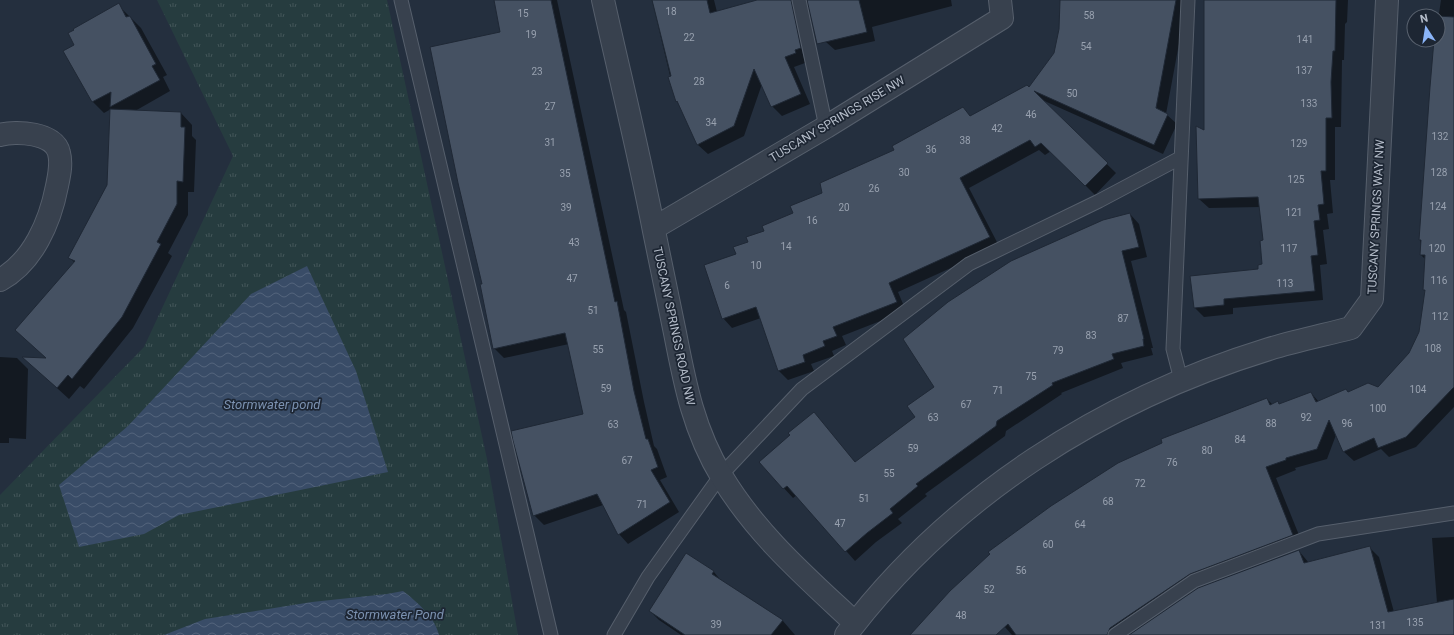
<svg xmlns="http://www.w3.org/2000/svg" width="1454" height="635" font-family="Roboto,sans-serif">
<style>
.park{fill:url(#park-tufts)}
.water{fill:url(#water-waves)}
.shadow{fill:#0007}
.building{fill:#455162;stroke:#1f2835}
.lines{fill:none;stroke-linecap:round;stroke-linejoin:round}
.service-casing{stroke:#565f6c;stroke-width:15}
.minor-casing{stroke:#565f6c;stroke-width:24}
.service{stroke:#38414e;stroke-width:13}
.minor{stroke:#38414e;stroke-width:22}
.labels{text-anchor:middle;stroke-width:3.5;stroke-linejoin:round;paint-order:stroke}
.number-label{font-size:10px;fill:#98a1af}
.street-label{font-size:12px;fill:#b4bcc9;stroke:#1d2633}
.water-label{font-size:13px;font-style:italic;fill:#7c92b1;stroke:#1d2633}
</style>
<defs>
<pattern id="park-tufts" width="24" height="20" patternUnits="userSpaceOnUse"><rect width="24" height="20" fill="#263c3f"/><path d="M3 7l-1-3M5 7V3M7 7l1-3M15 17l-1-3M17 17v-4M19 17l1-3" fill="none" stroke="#435659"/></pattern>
<pattern id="water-waves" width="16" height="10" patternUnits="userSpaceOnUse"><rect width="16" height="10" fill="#394c67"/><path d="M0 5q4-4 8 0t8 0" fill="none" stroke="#53647b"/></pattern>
</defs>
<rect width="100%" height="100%" fill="#242f3e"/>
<!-- park -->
<path class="park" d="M157 0H387L487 459 518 635H0V495L144 347 233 156Z"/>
<!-- water -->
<path class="water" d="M307 266 356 371 388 472 179 515 144 534 79 547 59 485 128 426 251 294Z
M403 591C417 602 435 617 439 635H164L205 619 312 602 387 594Z"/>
<!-- shadow -->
<path class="shadow" d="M495 0H557L624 310 626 312 644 402 654 446 657 449 667 477 660 480 679 512 628 544 619 534 603 505 544 525 534 515 528 497 512 432 584 415 569 344 504 358 494 348 483 285 501 33Z
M652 0H714L717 12 761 0H787L791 4 805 63 794 67 810 104 782 116 772 106 762 84 744 136 708 154 698 145 680 105 676 101Z
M822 0H951L952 6 872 27 875 41 835 50 826 42Z
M1060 0H1187L1166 114 1177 124 1163 154 1040 99 1116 173 1095 195 1051 151 1045 155 1039 150 969 188 999 246 898 292 906 311 842 336 846 345 832 351 834 356 811 364 814 371 788 380 779 371 761 318 732 328 723 318 737 255 749 242 823 193 963 108 971 117 1029 88 1055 53 1060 30Z
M1205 0H1348L1347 22 1345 24 1344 60H1342L1341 127H1335V180H1330L1333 213 1327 214 1329 229 1323 230 1327 264 1320 265 1323 300 1233 308V314L1204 317 1195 308 1259 270 1263 265 1264 241 1260 207 1209 208 1199 199 1205 131Z
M1441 0H1454V407L1416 447 1389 457 1381 449 1354 461 1343 451 1336 435 1327 459 1295 468 1296 470 1276 478 1303 545 1200 584 1119 635H1012L1004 626 995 635H913L1267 399 1273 405 1278 402 1280 405 1311 393 1319 402 1346 390 1348 392 1378 388 1410 354 1420 332 1426 291 1424 290 1426 260 1421 255 1420 240 1435 40H1438V20Z
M118 5 141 28 167 75 163 77 170 91 135 111 181 113 192 125V136L196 140 194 192H188V215L168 253 172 256 133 328 84 389 80 386 69 399 24 358 47 359 17 330 75 263 70 258 108 185 111 109 104 113 93 102 76 45Z
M1130 214 1139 224 1147 257 1131 261 1153 348H1151L1153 355 1121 363 1123 368 1061 393 1062 394 1006 431 1005 436 925 494 927 496 898 519 902 523 876 542 855 561 797 495 793 498 760 462 792 436 814 413 856 463 916 418 935 387Z
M0 357 17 358 28 369 26 439 9 438V443H0Z
M1454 537V635H1131L1299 551 1309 563 1370 548 1379 557 1394 612 1437 603 1432 538Z
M686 554 714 572 722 582 783 621 795 635H681L659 620 650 611Z"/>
<!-- building -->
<path class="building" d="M494 0H551L615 302 617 301 634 391 646 439H648L658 467 651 470 670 502 618 535 597 494 533 516 513 441 511 431 583 414 565 333 493 349 480 284H482L458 183 430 47 500 32Z
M652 0H707L710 13 757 0H791L801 48 795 50 796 53 785 57 801 94 771 107 754 69 734 126 697 145 677 101 676 102 668 77 671 76Z
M807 0H859L867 32 817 44Z
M1060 0H1176L1156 108 1168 114 1154 145 1034 91 1108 163 1085 186 1041 143 1035 147 1030 140 960 178 990 237 889 283 897 302 833 327 837 336 823 341 825 346 803 355 805 362 778 371 756 307 722 319 704 265 736 254 733 247 748 242 746 237 764 231 762 226 793 213 790 206 822 193 820 183 894 150 892 146 963 107 970 116 1027 85 1029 87 1054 53 1059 29Z
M1204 0H1336L1335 51H1333L1331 82 1332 118H1326V171H1321L1324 204 1318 205 1320 220 1314 221 1318 255 1311 256 1315 291 1224 299V305L1194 308 1190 276 1258 269V265L1262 264 1260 241 1263 240 1258 197 1198 199 1196 126 1204 130Z
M119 3 126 17 130 16 156 64 152 66 160 80 110 107 111 92 92 102 63 51 74 45 68 33 74 30 73 29Z
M1438 16 1454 17V387L1406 437 1378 448 1374 438 1343 452 1329 420 1317 449 1286 458V460L1266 467 1293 535 1190 574 1110 628 1107 635H1016L1008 624 996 635H910L950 591 990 554 988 552 1051 506 1118 463 1162 443 1161 439 1267 398 1270 405 1278 401 1279 404 1311 392 1316 402 1346 389 1348 392 1368 383 1378 387 1409 353 1419 332 1425 290H1423L1425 255H1420L1421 240H1419L1430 87 1434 40H1438Z
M110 109 181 112V127H185L183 182 177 181V204L157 242 161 244 122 317 72 379 68 375 57 388 22 357 46 358 15 330 75 261 68 258 107 185Z
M1130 213 1139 247 1122 251 1144 339H1143L1144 346 1112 354 1114 359 1052 383 1053 385 997 421 996 426 916 484 918 486 890 509 893 513 867 533 845 552 787 486 783 489 759 462 790 435 788 433 814 412 855 462 915 417 907 406 934 387 903 339 948 302 1011 261 1103 220Z
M1370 546 1388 612 1454 599V635H1129L1198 588 1299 550 1304 563Z
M686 553 714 571 712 574 783 620 771 635H685L649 611Z"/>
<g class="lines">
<!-- service casing -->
<g class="service-casing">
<path id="service" d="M401 0 551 635
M799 0 826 127
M1181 380 1173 349 1188 0
M614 635 648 577 721 475 802 389 969 264 1099 201 1180 158
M1115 635 1194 581 1318 534 1454 513"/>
</g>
<!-- minor casing -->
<g class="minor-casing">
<path id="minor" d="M603 0C620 77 639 153 654 231 661 265 668 299 675 333 685 385 694 431 722 477 757 535 806 577 855 623
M0 135C16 130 55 133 59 153 62 164 59 176 57 186 50 222 33 262 0 280
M654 228 826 127 1002 18 1000 0
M846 635C951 496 1103 400 1269 349 1295 341 1324 335 1351 328L1372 299 1387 0"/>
</g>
<!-- service -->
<use href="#service" class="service"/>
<!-- minor -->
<use href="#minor" class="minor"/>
</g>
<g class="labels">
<!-- number labels -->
<g class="number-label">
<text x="671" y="15">18</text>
<text x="523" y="17">15</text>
<text x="1089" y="19">58</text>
<text x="531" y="38">19</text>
<text x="689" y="41">22</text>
<text x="1305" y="43">141</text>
<text x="1086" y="50">54</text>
<text x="1304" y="74">137</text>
<text x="537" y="75">23</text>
<text x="699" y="85">28</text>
<text x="1072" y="97">50</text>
<text x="1309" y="107">133</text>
<text x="550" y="110">27</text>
<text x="1031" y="118">46</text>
<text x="711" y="126">34</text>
<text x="997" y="132">42</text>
<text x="1440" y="140">132</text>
<text x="965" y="144">38</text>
<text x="550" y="146">31</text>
<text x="1299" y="147">129</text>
<text x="931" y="153">36</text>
<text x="904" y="176">30</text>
<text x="1439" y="176">128</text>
<text x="565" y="177">35</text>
<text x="1296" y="183">125</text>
<text x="874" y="192">26</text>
<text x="1438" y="210">124</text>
<text x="566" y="211">39</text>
<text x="844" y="211">20</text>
<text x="1294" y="216">121</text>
<text x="812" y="224">16</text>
<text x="574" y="246">43</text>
<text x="786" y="250">14</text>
<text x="1289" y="252">117</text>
<text x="1437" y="252">120</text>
<text x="756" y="269">10</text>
<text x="572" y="282">47</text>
<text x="1439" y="284">116</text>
<text x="1285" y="287">113</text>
<text x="727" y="289">6</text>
<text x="593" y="314">51</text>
<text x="1440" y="320">112</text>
<text x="1123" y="322">87</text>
<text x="1091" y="339">83</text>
<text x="1433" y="352">108</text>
<text x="598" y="353">55</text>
<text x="1058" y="354">79</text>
<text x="1031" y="380">75</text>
<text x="606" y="392">59</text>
<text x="1418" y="393">104</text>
<text x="998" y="394">71</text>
<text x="966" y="408">67</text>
<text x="1378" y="412">100</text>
<text x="933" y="421">63</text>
<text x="1306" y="421">92</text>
<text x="1271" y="427">88</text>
<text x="1347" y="427">96</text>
<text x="613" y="428">63</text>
<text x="1240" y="443">84</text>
<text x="913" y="452">59</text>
<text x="1207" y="454">80</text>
<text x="627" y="464">67</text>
<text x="1172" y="466">76</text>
<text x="889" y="477">55</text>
<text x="1140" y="487">72</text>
<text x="864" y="502">51</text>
<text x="1108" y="505">68</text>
<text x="642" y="508">71</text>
<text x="840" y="527">47</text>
<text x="1080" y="528">64</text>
<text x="1048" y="548">60</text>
<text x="1021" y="574">56</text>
<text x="989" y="593">52</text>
<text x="961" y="619">48</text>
<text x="1415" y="626">135</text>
<text x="716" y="628">39</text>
<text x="1378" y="629">131</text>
</g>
<!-- street labels -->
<g class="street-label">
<text transform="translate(837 119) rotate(-31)" y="4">TUSCANY SPRINGS RISE NW</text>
<text transform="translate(1376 217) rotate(-87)" y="4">TUSCANY SPRINGS WAY NW</text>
<text transform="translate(674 326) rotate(78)" y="4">TUSCANY SPRINGS ROAD NW</text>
</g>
<!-- water labels -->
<g class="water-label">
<text x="272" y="409">Stormwater pond</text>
<text x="395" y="619">Stormwater Pond</text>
</g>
</g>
<!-- north arrow -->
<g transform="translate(1426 28) rotate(348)"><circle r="19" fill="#1d2633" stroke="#59626f"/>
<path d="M0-3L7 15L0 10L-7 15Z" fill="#8ab4f8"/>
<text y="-6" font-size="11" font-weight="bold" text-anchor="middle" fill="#b4bcc9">N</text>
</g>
</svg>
